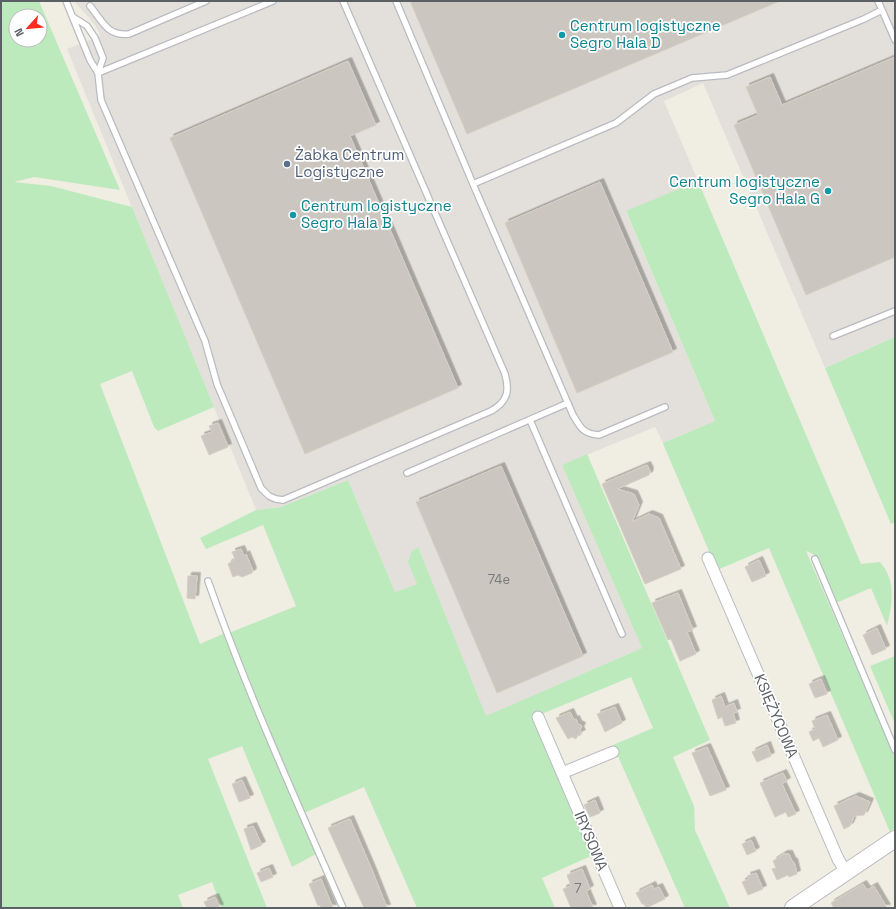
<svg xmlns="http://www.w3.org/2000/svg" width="896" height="909" font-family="'Space Grotesk',sans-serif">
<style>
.industrial{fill:#e3e0db}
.green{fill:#bdeabd;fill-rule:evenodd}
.building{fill:#cbc7c0;stroke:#d5cfc1;filter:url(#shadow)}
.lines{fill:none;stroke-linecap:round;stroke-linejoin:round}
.lane-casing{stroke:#b8bcc1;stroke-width:8}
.street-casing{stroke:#b8bcc1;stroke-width:13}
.secondary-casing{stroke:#b9bdc3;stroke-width:18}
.lane{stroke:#fff;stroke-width:5.5}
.street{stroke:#fff;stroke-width:11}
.secondary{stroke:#fff;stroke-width:16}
.culture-dot{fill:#0f9aa8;stroke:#fff;stroke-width:1.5}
.service-dot{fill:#5c6f8a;stroke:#fff;stroke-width:1.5}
.labels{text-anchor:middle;stroke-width:3.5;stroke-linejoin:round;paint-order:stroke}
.number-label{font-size:13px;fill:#777a7c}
.culture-label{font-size:15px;fill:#0d838f;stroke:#fff;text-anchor:start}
.service-label{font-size:15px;fill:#4e5e75;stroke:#fff;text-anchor:start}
.street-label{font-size:15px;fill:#5b6065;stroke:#fff}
</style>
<defs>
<filter id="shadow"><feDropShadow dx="3.5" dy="-3.5" stdDeviation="0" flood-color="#0004"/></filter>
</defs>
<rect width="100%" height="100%" fill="#f0ede3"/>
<!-- industrial -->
<path class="industrial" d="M74 1H894L895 337 825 368 703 83 664 101 698 181 626 212 715 421 663 443 655 427 562 465 642 648 524 700 483 739 417 584 395 592 348 480 281 507 256 510 67 49 100 36 96 26Z"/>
<!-- green -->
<path class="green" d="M1 1H39L120 190 34 177 14 182 51 186 132 207 214 407 158 431 154 427 132 371 100 384 200 644 225 633 316 854 292 867 242 746 208 759 267 908H222L212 882 178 895 183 908H1ZM16 16H40V40H16Z
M698 181 861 564 880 562C896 581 893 601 887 626L871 588 836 603 815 555 806 551 895 757V828L890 832 769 548 717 570 664 446 663 443 715 421 626 211Z
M895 337V522L891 524 825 368Z
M587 454 710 740 673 757 694 806 695 830 730 908H685L613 745 653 728 631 677 532 718 591 856 542 878 555 908H417L364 787 304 813 229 633 296 606 263 525 206 549 200 538 256 510 281 507 348 480 395 592 417 584 408 562 412 551 418 547 486 716 642 648 562 465Z
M895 656V724L870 666Z"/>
<!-- building -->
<path class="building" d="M410 1H780L467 134Z
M895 57V257L806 295 734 125 758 115 746 87 770 77 782 105Z
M348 61 376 125 350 136 458 388 305 454 170 138Z
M600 182 673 352 577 393 505 223Z
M218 423 228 447 209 455 201 436 212 432 209 426Z
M647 465 650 471 649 475 617 489 634 494 639 505 632 522 649 514 659 518 681 569 645 584 602 484Z
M501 466 583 656 497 693 416 502Z
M241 549 244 556 246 554 253 571 252 573 242 577 238 575 233 577 228 564 235 559 232 552Z
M759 560 766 576 752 582 745 567Z
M188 576H197L195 599 187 598Z
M678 593 693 630 687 632 696 654 680 661 671 639 668 640 652 603Z
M877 628 886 649 872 655 863 635Z
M821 679 827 694 815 698 809 684Z
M721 696 725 707 734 703 737 712 733 713 736 723 725 726 722 717 718 719 712 700Z
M615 707 622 723 605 732 597 714Z
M570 712 574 720 576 719 578 724 582 726 580 730 582 733 578 735 576 739 572 737 568 739 556 718Z
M827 715 838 740 823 747 819 738 813 741 809 732 815 729 812 721Z
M767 745 771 756 757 762 752 752Z
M707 747 726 790 710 796 692 753Z
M783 773 787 781 782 784 796 814 788 817 786 812 775 817 760 783Z
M242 780 250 798 239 802 232 784Z
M856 796 870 802 864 815 854 816 850 826 844 829 834 806Z
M595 800 600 813 590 817 584 805Z
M350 819 372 870 387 908H364L328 828Z
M253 826 262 845 251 850 244 829Z
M751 840 756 851 747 855 742 844Z
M784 854H789L792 861 794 862 797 874 789 877 788 875 777 880 772 869 776 868 773 861Z
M269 868 273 877 261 882 257 873Z
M582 869 590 889 586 891 593 908H571L563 889 571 886 567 875Z
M756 873 763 889 748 895 742 882 749 879 747 876Z
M321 879 333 908H321L320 905 318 906 309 884Z
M863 884 867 890 874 886 887 908H834L831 903Z
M652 885 654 889 659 887 665 899 646 908 644 904H642L636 893Z
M215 897 220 908H207L204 902Z"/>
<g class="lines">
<!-- lane casing -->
<g class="lane-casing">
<path id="lane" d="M66 1 90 60 98 73
M396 1 473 184 616 123 654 94 692 78 727 75 864 19 882 10 878 1
M90 6C103 22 107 36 129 34L206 1
M882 10 895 40
M73 17 87 26 95 38 103 58 98 73 101 100 205 341 217 384 261 488 269 496 276 499 283 500 491 411C507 402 510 392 505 374L343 1
M98 73 273 1
M473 184 573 415C580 427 583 434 599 435L665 407
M833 336 895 311
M530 420 622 634
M407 473 568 403
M815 559 895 750
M208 581C247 692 296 800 343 908"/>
</g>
<!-- street casing -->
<g class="street-casing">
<path id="street" d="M708 558 838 859 846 872
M538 717 620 908
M562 773 613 752"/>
</g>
<!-- secondary casing -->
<g class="secondary-casing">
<path id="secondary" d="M793 908 895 839"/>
</g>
<!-- lane -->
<use href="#lane" class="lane"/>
<!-- street -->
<use href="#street" class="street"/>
<!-- secondary -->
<use href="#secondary" class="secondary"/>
</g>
<!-- markers -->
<g class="culture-dot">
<circle cx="562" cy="35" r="4"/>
<circle cx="828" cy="191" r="4"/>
<circle cx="293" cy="215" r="4"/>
</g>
<circle class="service-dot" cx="287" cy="164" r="4"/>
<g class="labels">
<!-- number labels -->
<g class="number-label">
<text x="499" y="584">74e</text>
<text x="578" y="893">7</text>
</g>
<!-- culture labels -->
<g class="culture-label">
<text x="570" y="31">Centrum logistyczne<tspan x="570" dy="17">Segro Hala D</tspan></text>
<text x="820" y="187" text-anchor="end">Centrum logistyczne<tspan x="820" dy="17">Segro Hala G</tspan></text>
<text x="301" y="211">Centrum logistyczne<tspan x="301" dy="17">Segro Hala B</tspan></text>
</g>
<!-- service labels -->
<g class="service-label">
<text x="295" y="160">Żabka Centrum<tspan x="295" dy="17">Logistyczne</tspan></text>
</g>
<!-- street labels -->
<g class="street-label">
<text transform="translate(776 716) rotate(67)" y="5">KSIĘŻYCOWA</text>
<text transform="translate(591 841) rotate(67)" y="5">IRYSOWA</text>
</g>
</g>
<!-- border -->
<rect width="896" height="909" fill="none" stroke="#5b6065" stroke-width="4"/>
<!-- north arrow -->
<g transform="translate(28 28) rotate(243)"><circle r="19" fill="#ffffff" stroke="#bdbfc1"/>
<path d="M0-3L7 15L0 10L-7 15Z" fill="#fa2e1e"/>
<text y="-6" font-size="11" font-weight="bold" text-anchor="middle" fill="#5b6065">N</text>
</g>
</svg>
